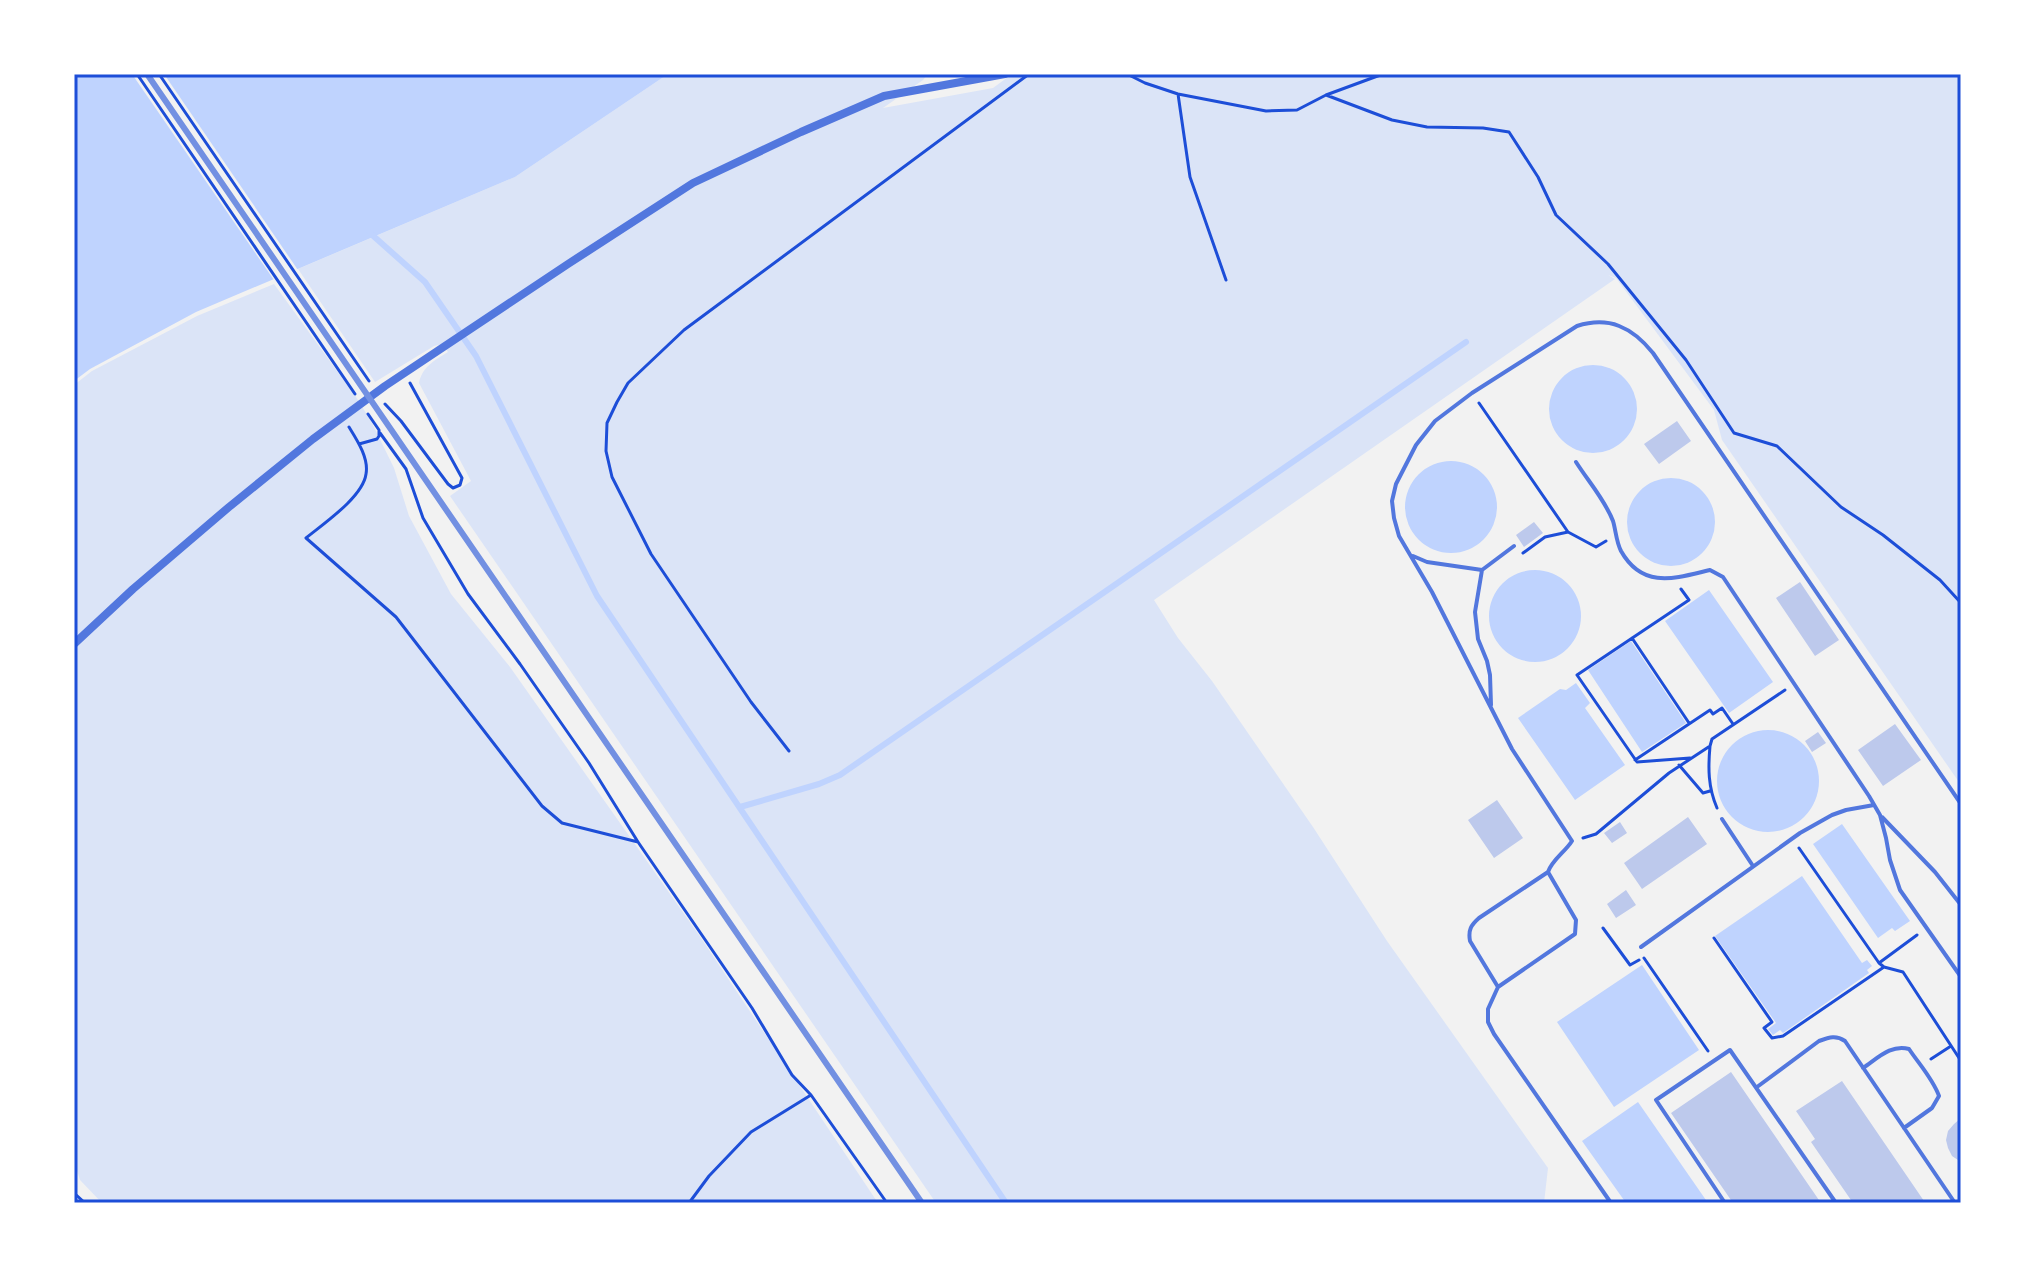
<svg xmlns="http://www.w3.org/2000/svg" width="2035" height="1277" font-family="Overpass,sans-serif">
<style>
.green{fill:#dbe4f7}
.water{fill:#bfd3fe}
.pier{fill:#f2f2f2}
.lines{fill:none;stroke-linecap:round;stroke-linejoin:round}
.stream{stroke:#bfd3fe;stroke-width:6}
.building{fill:#bdc9ec}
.path{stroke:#1d4ed8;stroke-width:3}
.service{stroke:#5277de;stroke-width:4}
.minor{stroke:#5277de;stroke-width:8}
.rail{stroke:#7290e2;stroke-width:6}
.neatline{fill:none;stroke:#1d4ed8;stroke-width:3}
</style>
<rect width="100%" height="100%" fill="#f2f2f2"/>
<!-- green -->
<path class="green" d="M668 74H928L923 80 883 108 993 88 1012 74H1961V785L1722 440 1714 410 1616 278 1608 275 1615 279 1154 600 1178 638 1212 681 1313 827 1387 941 1548 1168 1544 1203H936L450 496 471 481 419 383C422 367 435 360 448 352L442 344 434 346 375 382 298 269 515 177Z
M274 284 356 397 371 421 394 468 409 516 451 594 510 667 699 935 878 1203H102L80 1180 74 1161V385L92 371 197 316Z"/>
<!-- water -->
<path class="water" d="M74 74H668L515 177 196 312 90 369 74 381Z
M1549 409a44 44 0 1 1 88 0a44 44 0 1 1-88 0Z
M1405 507a46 46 0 1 1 92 0a46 46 0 1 1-92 0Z
M1627 522a44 44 0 1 1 88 0a44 44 0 1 1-88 0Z
M1489 616a46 46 0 1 1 92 0a46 46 0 1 1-92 0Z
M1709 590 1773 682 1729 713 1665 621Z
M1631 641 1686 723 1642 752 1588 670Z
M1576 683 1590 703 1585 708 1625 765 1575 800 1518 718 1560 689 1566 690Z
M1717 781a51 51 0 1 1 102 0a51 51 0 1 1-102 0Z
M1842 824 1910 921 1895 931 1892 928 1878 938 1813 844Z
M1802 876 1862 963 1867 960 1872 966 1867 970 1869 973 1783 1033 1780 1030 1773 1035 1768 1029 1776 1023 1715 936Z
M1642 965 1699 1050 1614 1107 1557 1022Z
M1638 1102 1708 1203H1626L1582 1141Z"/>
<!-- pier -->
<path class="pier" d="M132 74H164L300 273 276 283Z"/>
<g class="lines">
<!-- stream -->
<path class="stream" d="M370 233 425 282 476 356 597 596 1006 1203
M740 807 819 784 840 775 1466 342"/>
</g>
<!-- building -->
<path class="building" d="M1677 421 1691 441 1659 464 1644 444Z
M1534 522 1543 533 1524 547 1516 535Z
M1800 582 1839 640 1815 656 1776 598Z
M1895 724 1921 760 1883 786 1858 750Z
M1818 732 1826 743 1812 752 1805 741Z
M1497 800 1523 838 1494 858 1468 820Z
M1688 817 1707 844 1642 889 1624 863Z
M1620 822 1627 833 1612 843 1604 833Z
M1626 890 1636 905 1616 918 1607 904Z
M1731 1072 1821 1203H1733L1671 1113Z
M1842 1081 1924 1201 1921 1203H1853L1811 1142 1815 1139 1796 1111Z
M1961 1118V1162L1952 1156 1948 1148 1946 1140 1948 1131 1954 1124Z"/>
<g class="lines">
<!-- path -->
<path class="path" d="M137 74 355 394
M159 74 369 381
M1127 74 1145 83 1178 94 1266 111 1297 110 1326 95 1392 120 1427 127 1483 128 1509 132 1538 177 1556 215 1608 264 1686 360 1734 433 1777 446 1841 507 1883 535 1940 580 1961 603
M1178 94 1190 177 1226 280
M1326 95 1383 74
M1479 403 1568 532 1596 547 1606 541
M385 404 401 421 448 484 453 488 460 485 462 478 410 383
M349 427C357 440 369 458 366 474 363 497 323 524 306 538L396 617 542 806 562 823 638 842
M380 433 406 469 423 518 468 594 520 664 589 763 638 842 752 1008 792 1075 811 1095 887 1203
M359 444 377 439 379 436V430L368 414
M1523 553 1545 537 1568 532
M1681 589 1689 600 1577 675 1637 762 1690 758
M1632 638 1689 723
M1710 746C1708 768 1708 787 1717 808
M789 751 751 702 651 554 612 477 606 451 607 423 617 402 628 383 684 330 1029 74
M1635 760 1710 710 1713 714 1722 708 1733 724
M1679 765 1703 793 1710 791
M1583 838 1596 834 1669 773 1710 746 1712 739 1785 690
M1799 848 1879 963 1884 967 1903 972 1961 1061
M1603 928 1630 965 1639 960
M1714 938 1772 1022 1764 1028 1772 1038 1783 1036 1884 967
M1644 958 1708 1051
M1879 963 1917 935
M1931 1059 1951 1046
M74 1193 85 1203
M689 1203 709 1176 751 1132 811 1095"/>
<!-- service -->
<path class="service" d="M1576 462C1588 481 1605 500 1613 521 1616 531 1616 541 1621 551 1643 590 1676 578 1710 570L1723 577 1869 796 1880 815 1886 838 1890 860 1900 890 1961 977
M1413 556 1427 562 1482 570 1514 546
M1482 570 1475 612 1478 639 1487 661 1490 675 1491 705
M1882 817 1935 872 1961 905
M1722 819 1753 866
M1641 947 1800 833 1832 815 1846 810 1874 805
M1498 987 1470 941C1468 930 1471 925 1479 918L1548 872
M1863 1068C1878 1058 1891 1044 1909 1049 1919 1064 1933 1079 1939 1096L1932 1108 1904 1128
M1757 1087 1819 1041C1830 1037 1836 1035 1845 1041L1955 1203
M1611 1203 1494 1034 1488 1022V1009L1498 987 1575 934 1576 920 1548 872C1552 860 1565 852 1572 841L1512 749 1432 592 1399 536 1394 518 1392 501 1396 484 1416 445 1435 421 1472 393 1577 326C1609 316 1632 327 1653 353L1961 804
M1725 1203 1656 1100 1730 1050 1836 1203"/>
<!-- minor -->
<path class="minor" d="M74 644 133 589 229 507 313 439 385 386 568 264 693 183 801 132 884 96 1005 74"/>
<!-- rail -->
<path class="rail" d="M147 74 922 1203"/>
</g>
<!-- border -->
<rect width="2035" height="1277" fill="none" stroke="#ffffff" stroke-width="152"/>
<rect x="76" y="76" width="1883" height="1125" class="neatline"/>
</svg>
